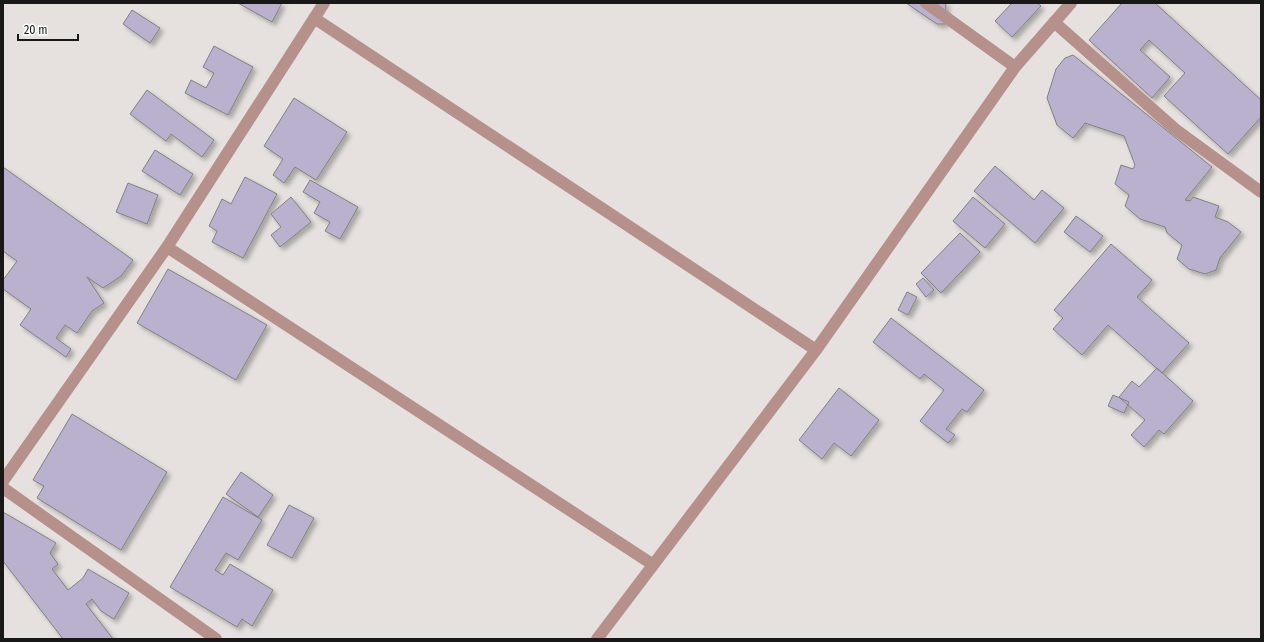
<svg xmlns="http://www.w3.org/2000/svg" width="1264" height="642" font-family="'Fira Sans Condensed',sans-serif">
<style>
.building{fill:#bab1ce;stroke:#818084;filter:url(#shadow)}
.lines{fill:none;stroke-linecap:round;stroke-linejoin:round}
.minor{stroke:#b6918c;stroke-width:12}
</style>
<defs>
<filter id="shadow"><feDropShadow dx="3.5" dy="3.5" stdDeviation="2" flood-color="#0004"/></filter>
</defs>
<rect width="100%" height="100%" fill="#e6e1de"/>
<!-- building -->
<path class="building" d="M238 3H282L272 22Z
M906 3H946L945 24H937Z
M1012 3H1037L1041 6 1012 37 995 21Z
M1122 3H1155L1261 100V117L1228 154 1164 96 1185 73 1149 40 1140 50 1170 77 1152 98 1089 40Z
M132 10 160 28 150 43 123 24Z
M214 46 253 67 228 115 185 93 191 80 206 88 214 73 203 67Z
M1073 55 1212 167 1185 200 1190 201 1193 197 1219 206 1215 217 1228 222 1241 232 1220 258 1216 270 1205 274 1189 269 1177 259 1182 245 1167 233 1165 227 1140 219 1125 206 1129 195 1115 184 1121 165 1133 169 1135 165 1124 136 1085 123 1073 138 1057 125 1047 98 1056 69 1065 58Z
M147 90 214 140 202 157 171 134 166 141 130 114Z
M294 98 347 132 316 180 295 167 284 183 273 175 283 159 264 146Z
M155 150 193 174 180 195 142 171Z
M995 166 1034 200 1042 190 1064 208 1035 243 974 191Z
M3 167 133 260 121 276 103 288 87 277 104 303 92 311 77 333 65 325 56 338 71 349 66 357 20 325 31 309 3 289V280L17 261 3 251Z
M245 177 277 194 243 258 212 242 217 231 209 226 222 199 231 204Z
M310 180 358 207 340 239 325 231 330 222 314 213 320 202 303 192Z
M128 183 158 195 147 224 116 212Z
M291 197 311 222 280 247 271 235 281 227 271 214Z
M973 197 1005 224 985 248 953 221Z
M1076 216 1103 236 1090 252 1064 232Z
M960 233 980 252 941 293 921 273Z
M1111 244 1152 280 1137 297 1189 343 1162 373 1108 325 1082 355 1053 329 1063 318 1054 310Z
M168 269 267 325 236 380 137 323Z
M923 278 934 290 926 297 916 284Z
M907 292 917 297 908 315 898 310Z
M891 318 984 390 967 412 962 409 946 429 955 435 948 443 920 421 944 390 924 374 920 379 873 342Z
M1157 368 1193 401 1164 434 1159 430 1144 447 1131 435 1145 420 1119 397 1132 381 1139 387Z
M839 388 879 420 851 456 834 443 822 459 799 440Z
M1113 395 1129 402 1124 413 1108 406Z
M72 414 167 472 121 550 37 498 44 486 33 480Z
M241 472 273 495 258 517 226 494Z
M223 497 262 520 238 560 226 553 215 570 223 575 230 564 273 590 252 626 242 619 237 627 170 587Z
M289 505 314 518 292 558 267 545Z
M3 512 56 543 50 553 58 564 52 569 68 590 83 578 88 569 129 593 114 619 101 611 92 599 86 604 113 639H63L3 561Z"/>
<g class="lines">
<!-- minor -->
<path class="minor" d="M926 3 1015 67
M314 18 816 350
M1054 22 1175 129 1261 192
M167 247 652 564
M3 481 167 247 324 3
M3 488 216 639
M597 639 816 350 1015 67 1071 3"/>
</g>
<!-- border -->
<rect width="1264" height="642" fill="none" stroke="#191817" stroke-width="8"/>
<!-- scale -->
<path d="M18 34v6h60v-6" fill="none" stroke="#191817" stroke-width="2"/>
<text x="24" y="34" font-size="12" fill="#191817" stroke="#ffffff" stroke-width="3" paint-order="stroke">20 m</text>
</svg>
